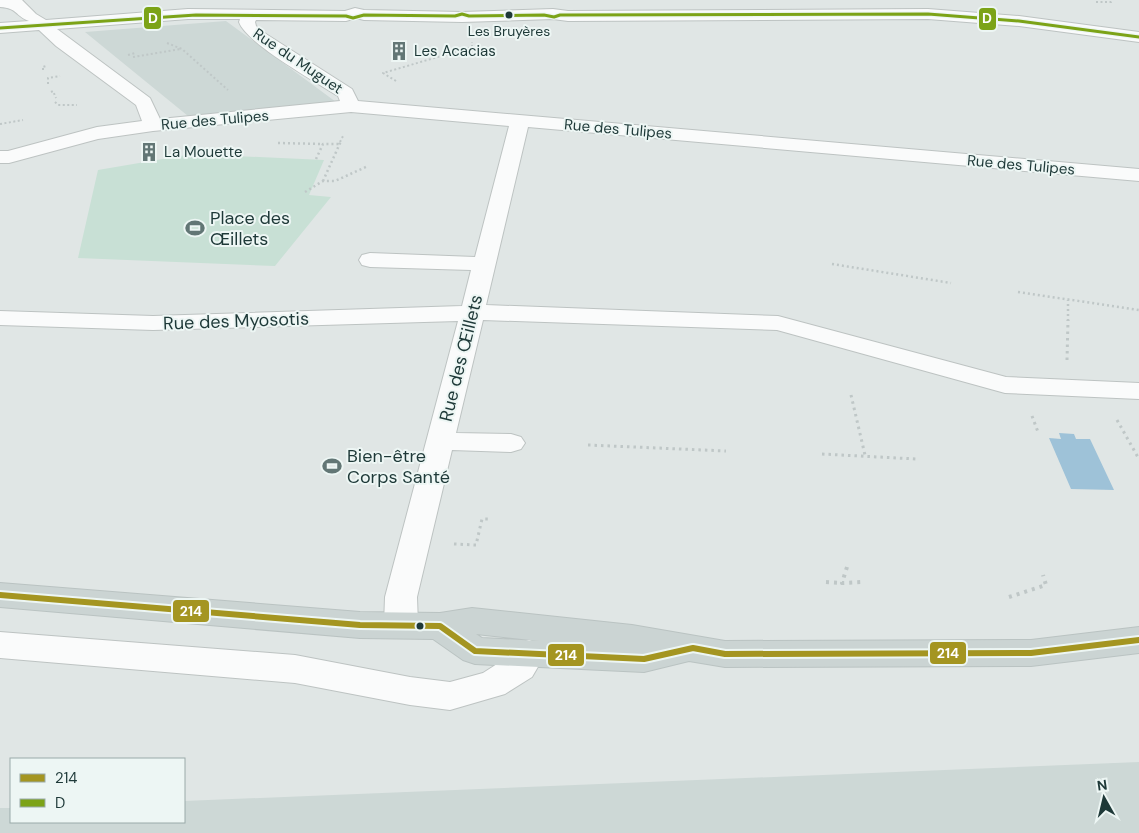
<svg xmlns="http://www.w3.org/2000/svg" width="1139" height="833" font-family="'DM Sans',sans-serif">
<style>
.built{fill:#cdd8d6}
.green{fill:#c8e0d5}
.water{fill:#9ec2d8}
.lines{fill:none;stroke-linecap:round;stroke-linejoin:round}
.minor-casing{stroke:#bdc3c2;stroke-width:2}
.major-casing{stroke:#bac3c2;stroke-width:2}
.path-far3{stroke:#bfc7c7;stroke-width:2;stroke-dasharray:2 2.5;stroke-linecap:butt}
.path-far2{stroke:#bfc7c7;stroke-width:2.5;stroke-dasharray:2 3;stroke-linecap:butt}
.path-far1{stroke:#bfc7c7;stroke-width:3;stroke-dasharray:2.5 4;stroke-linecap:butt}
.path{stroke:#bfc7c7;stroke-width:4;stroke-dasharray:3 5;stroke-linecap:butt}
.minor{fill:#fafbfb;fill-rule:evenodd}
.major{fill:#cbd4d3;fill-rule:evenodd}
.bus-1-casing{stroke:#edf6f4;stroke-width:10}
.bus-2-casing{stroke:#edf6f4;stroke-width:5.5}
.bus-1{stroke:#a49521;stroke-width:6}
.bus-2{stroke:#7ca317;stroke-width:3}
.bus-dot{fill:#1e3938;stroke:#edf6f4;stroke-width:2}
.labels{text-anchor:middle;stroke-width:4;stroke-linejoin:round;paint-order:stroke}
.far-bus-label{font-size:14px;fill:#1e3938;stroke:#edf6f4}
.far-poi-label{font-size:15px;fill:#1e3938;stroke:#edf6f4;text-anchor:start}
.far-street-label{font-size:15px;fill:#1e3938;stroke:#edf6f4}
.poi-label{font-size:18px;fill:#1e3938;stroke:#edf6f4;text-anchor:start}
.street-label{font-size:18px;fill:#1e3938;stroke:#edf6f4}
.line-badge{stroke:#edf6f4;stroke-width:2}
.badge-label{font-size:14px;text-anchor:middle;font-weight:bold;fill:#fff}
</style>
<rect width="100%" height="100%" fill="#e0e6e5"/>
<!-- built -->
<path class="built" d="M226 21 336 102 188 116 85 32Z
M1139 762V833H0V808H11V822H184V801Z"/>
<!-- green -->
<path class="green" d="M192 154 324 160 309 195 331 197 275 266 78 258 98 170Z"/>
<!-- water -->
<path class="water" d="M1059 433 1074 434 1076 439H1090L1114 490 1071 489 1049 438 1061 439Z"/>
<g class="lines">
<!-- minor casing -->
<g class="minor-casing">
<path id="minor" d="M0 0H22L36 14 46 20 188 9 345 11 355 8 364 10 462 12 553 9 568 11 928 9 1019 16 1139 32V42L1019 26 928 19 568 21 553 19 462 22 364 20 356 18 346 21 256 20 255 22 256 26 266 34 352 89 358 101 1139 169V181L528 127 486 305 778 316 1006 377 1139 383V399L1005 393 777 330 483 320 456 433 511 434 521 437 525 443 521 449 511 452 452 450 417 597 418 625 413 634 401 638 389 634 384 625 385 597 458 321 153 330 0 325V311L153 316 462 306 471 270 370 267 362 265 359 260 362 255 370 253 475 257 509 126 351 112 153 131 98 139 9 163H0V151H8L97 127 142 121 136 105 56 46 39 30 0 33V23L29 21C15 16 18 8 0 7ZM188 19H240L239 22C246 43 316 82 338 96L340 101 160 119 150 98 57 29Z
M0 632 295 655 410 677 450 682 483 673 508 657 517 644 529 640 541 644 546 653 532 677 505 694 450 710 410 705 295 683 0 658Z"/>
</g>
<!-- major casing -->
<g class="major-casing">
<path id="major" d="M0 583 360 612 440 613 472 608 632 625 725 641 1031 640 1139 627V653L1031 666 725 667 689 661 644 672 475 664 463 660 433 639 360 638 0 607ZM476 634 539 641 482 638Z"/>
</g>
<!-- path-far3 -->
<path class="path-far3" d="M1096 2H1111L1112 0
M167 43 182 49 228 90
M128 55 135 53
M133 57 181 49
M42 69H45L44 65
M396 81 383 73 472 47V42
M48 84V78L60 76
M51 92 53 91 56 98
M55 102 58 105H77
M0 124 23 120
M340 142 344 134"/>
<!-- path-far2 -->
<path class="path-far2" d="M278 143 323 144
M200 155 201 149
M316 159 323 144H339
M323 181 341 141
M305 192 323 181H335L368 166
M832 264 951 283
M1018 292 1139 310
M1068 321V300"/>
<!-- path-far1 -->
<path class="path-far1" d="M1067 360 1068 320
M851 395 865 455
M1032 416 1038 432
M1117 420 1139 459
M588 445 726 451
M822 454 916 459
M454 544 476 545 482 519H488"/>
<!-- path -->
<path class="path" d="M847 567 842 583 862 582
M826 582 842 583
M1009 597 1046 585 1043 575"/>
<!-- minor -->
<use href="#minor" class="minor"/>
<!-- major -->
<use href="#major" class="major"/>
<!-- bus-1 casing -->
<g class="bus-1-casing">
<path id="bus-1" d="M0 595 360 625 440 626 475 651 644 659 693 648 725 654 1031 653 1139 640"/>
</g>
<!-- bus-2 casing -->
<g class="bus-2-casing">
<path id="bus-2" d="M0 28 196 15 346 16 353 18 364 15 455 16 462 14 469 16 544 15 554 17 560 15 928 14 1019 21 1139 37"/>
</g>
<!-- bus-1 -->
<use href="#bus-1" class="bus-1"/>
<!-- bus-2 -->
<use href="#bus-2" class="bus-2"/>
</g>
<!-- icons -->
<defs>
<g id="building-bare" transform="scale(1.5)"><path d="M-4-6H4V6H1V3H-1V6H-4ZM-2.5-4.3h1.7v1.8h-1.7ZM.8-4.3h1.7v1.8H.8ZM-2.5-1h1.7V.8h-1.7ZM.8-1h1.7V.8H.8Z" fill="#627675" stroke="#edf6f4" stroke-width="2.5" paint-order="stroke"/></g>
<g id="stadium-bare" transform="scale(1.5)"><path d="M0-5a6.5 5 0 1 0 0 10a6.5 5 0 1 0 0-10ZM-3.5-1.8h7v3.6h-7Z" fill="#627675" stroke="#edf6f4" stroke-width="2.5" paint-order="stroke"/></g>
</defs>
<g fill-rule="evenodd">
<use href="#building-bare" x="399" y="51"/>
<use href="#building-bare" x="149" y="152"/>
<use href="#stadium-bare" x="195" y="228"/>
<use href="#stadium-bare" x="332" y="466"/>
</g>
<!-- markers -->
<g class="bus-dot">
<circle cx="509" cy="15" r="4.5"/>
<circle cx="420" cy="626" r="4.5"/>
</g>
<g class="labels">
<!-- far-bus labels -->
<g class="far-bus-label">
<text x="509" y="36">Les Bruyères</text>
</g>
<!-- far-poi labels -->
<g class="far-poi-label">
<text x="414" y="56">Les Acacias</text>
<text x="164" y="157">La Mouette</text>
</g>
<!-- far-street labels -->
<g class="far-street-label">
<text transform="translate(298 61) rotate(34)" y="5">Rue du Muguet</text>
<text transform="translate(215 120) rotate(-5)" y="5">Rue des Tulipes</text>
<text transform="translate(618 129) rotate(5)" y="5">Rue des Tulipes</text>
<text transform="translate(1021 165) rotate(5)" y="5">Rue des Tulipes</text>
</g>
<!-- poi labels -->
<g class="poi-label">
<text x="210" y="224">Place des<tspan x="210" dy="21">Œillets</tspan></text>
<text x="347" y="462">Bien-être<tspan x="347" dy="21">Corps Santé</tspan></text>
</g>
<!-- street labels -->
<g class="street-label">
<text transform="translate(236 321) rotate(-2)" y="6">Rue des Myosotis</text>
<text transform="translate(461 358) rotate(-76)" y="6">Rue des Œillets</text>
</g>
</g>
<g class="line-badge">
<rect x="143" y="6" width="19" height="24" rx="5" fill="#7ca317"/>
<rect x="978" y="7" width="19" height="24" rx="5" fill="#7ca317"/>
<rect x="172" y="599" width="38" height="24" rx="5" fill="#a49521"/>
<rect x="929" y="641" width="38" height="24" rx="5" fill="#a49521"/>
<rect x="547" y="643" width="38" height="24" rx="5" fill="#a49521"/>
</g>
<g class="badge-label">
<text x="153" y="23">D</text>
<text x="987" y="23">D</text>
<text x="191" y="616">214</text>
<text x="948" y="658">214</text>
<text x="566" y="660">214</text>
</g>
<!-- legend -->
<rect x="10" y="758" width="175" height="65" fill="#edf6f4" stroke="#9aaaa9"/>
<rect x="20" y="774" width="25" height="8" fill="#a49521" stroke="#9aaaa9"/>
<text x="55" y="783" font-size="15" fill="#1e3938">214</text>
<rect x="20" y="799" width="25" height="8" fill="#7ca317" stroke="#9aaaa9"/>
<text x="55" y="808" font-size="15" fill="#1e3938">D</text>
<!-- north arrow -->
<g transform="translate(1104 798) rotate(352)" stroke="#edf6f4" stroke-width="4" paint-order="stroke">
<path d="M0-4L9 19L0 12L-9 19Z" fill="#1e3938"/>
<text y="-8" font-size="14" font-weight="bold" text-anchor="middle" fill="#1e3938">N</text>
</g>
</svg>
